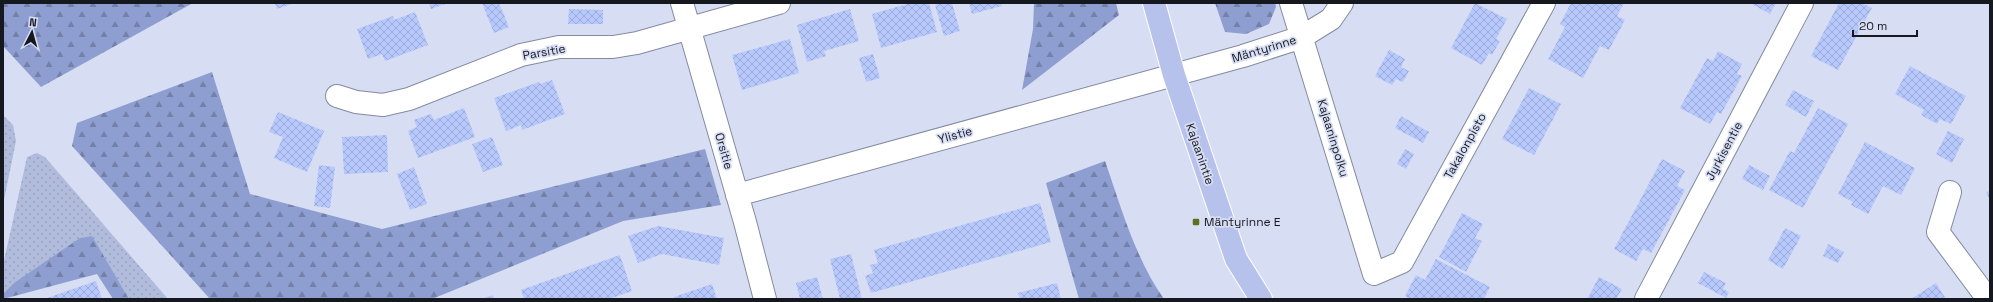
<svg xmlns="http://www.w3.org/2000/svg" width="1993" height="302" font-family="'Space Grotesk',sans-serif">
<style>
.grass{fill:url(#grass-dots)}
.forest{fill:url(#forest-firs)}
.building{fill:url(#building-cross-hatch)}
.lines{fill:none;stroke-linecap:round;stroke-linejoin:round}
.minor-casing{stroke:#848b9f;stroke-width:24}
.major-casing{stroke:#fff;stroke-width:24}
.minor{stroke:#fff;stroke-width:22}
.major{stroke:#b6c2ec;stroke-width:22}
.poi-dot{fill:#5d6f1c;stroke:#d7def4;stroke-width:1.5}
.labels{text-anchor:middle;stroke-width:3.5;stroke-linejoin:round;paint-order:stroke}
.street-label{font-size:12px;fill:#161820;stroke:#d7def4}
.poi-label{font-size:12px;fill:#161820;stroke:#d7def4;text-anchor:start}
</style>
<defs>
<pattern id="grass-dots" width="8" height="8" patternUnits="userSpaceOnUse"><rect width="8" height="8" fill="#b1bcdc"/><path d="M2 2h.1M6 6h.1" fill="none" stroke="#98a1bc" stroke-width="1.8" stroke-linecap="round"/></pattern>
<pattern id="forest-firs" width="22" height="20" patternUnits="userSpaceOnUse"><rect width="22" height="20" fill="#8e9ed0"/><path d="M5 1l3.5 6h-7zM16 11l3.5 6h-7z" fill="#7380a8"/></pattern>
<pattern id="building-cross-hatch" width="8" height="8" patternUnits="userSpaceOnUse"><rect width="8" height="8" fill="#b7c8fc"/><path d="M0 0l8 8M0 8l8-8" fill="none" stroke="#9dabd8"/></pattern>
</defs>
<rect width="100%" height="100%" fill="#d7def4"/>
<!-- grass -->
<path class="grass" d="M3 115 13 125 16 141 3 205Z
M37 153 45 157 168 299H129L91 236 3 294V265L27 157Z"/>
<!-- forest -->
<path class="forest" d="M3 3H193L41 87 3 46Z
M1034 3H1116L1119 15 1022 90 1033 29Z
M1215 3H1275L1276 7 1269 24 1246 34 1225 32Z
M212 72 250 194 382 229 705 149 721 205 623 221 432 299H210L72 146 77 123Z
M1105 161C1121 207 1135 258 1164 299H1079L1046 183Z
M92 236 129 299H113L97 274 3 299V294L14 283 80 238Z"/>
<!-- building -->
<path class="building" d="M275 3H294L277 9Z
M429 3H448L431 9Z
M482 3H499L509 27 494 33Z
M911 3H929L937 32 881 48 872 14Z
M941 3H952L960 31 944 36 935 5Z
M969 3H1001L1002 6 972 14Z
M1475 3 1507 19 1496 39 1500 41 1492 55 1489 53 1482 65 1451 48Z
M1571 3H1624L1617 16 1625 20 1609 50 1600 46 1583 78 1548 59 1565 27 1560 24Z
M1750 3H1776L1770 14Z
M1839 3H1862L1872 8 1838 70 1811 56Z
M569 9 603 10V24H568Z
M850 9 859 41 824 51 826 56 807 62 797 25Z
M415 12 428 45 385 61 382 54 368 59 357 29 393 16 394 20Z
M790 39 799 73 742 90 732 55Z
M1389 50 1405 59 1401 67 1409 71 1403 82 1396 79 1392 85 1375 76Z
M1718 51 1742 64 1737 74 1742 76 1721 114 1717 112 1710 124 1680 108 1707 58 1713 61Z
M873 54 880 78 866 82 859 58Z
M1910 66 1966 96 1951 124 1940 119 1937 124 1921 115 1924 110 1895 94Z
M552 80 565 114 522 130 521 125 506 131 494 98 539 82 540 84Z
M1529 88 1561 104 1534 155 1502 139Z
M1793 90 1814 101 1806 117 1785 105Z
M464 108 475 137 418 158 408 131 417 127 414 120 431 114 434 120Z
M1818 108 1848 124 1803 208 1769 190 1790 151 1794 153Z
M278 112 324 131 307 172 274 158 283 137 269 132Z
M1401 116 1429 132 1423 143 1395 128Z
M1948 131 1964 139 1952 163 1936 154Z
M387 135 388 172 344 174 342 137Z
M492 137 503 165 483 172 472 144Z
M1865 142 1915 168 1901 195 1883 186 1868 214 1851 205 1853 202 1838 194Z
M1405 149 1414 154 1406 169 1397 164Z
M1662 159 1685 171 1677 186 1685 190 1651 253 1643 249 1636 261 1614 249Z
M319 165 335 167 330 208 314 206Z
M1749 165 1770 176 1763 190 1742 179Z
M414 167 427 204 410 210 397 174Z
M1990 190V199L1986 193Z
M1040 203 1051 242 871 293 865 276 873 273 870 265 878 263 874 250Z
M1462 213 1483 224 1475 238 1482 241 1466 272 1439 257Z
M658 226 724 238 719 265 662 254 638 263 628 236Z
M1785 228 1801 236 1783 269 1768 260Z
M1828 244 1844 252 1838 263 1823 256Z
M851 254 862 299H840L830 259Z
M620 255 632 291 609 299H524L521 290Z
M1436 259 1490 287 1484 299H1410L1405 296 1416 275 1425 280Z
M1704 272 1726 283 1723 289 1729 292 1726 298 1698 283Z
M817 277 823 299H800L796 283Z
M1599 277 1622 289 1616 299H1587Z
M96 281 102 299H44Z
M1057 283 1061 299H1020L1018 293Z
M1936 283 1946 299H1911Z
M712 284 717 299H675L674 297Z
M493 295 494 299H482Z"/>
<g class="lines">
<!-- minor casing -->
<g class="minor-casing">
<path id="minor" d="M682 3 745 222 765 299
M1291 3 1374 274 1402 262 1544 3
M337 96 356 102 383 105 409 99 521 55 559 47H613L637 43 779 3
M1950 192 1938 232 1988 299
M737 195 1243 56 1302 37 1331 19 1342 3
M1646 299 1802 3"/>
</g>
<!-- major casing -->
<g class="major-casing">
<path id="major" d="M1154 3 1174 75 1236 259 1261 299"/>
</g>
<!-- minor -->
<use href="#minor" class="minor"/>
<!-- major -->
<use href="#major" class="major"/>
</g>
<!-- markers -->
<rect class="poi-dot" x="1192" y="218" width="8" height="8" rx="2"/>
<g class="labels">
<!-- street labels -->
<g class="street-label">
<text transform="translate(1264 49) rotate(-17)" y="4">Mäntyrinne</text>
<text transform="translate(544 52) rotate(-10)" y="4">Parsitie</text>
<text transform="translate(955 135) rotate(-15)" y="4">Ylistie</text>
<text transform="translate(1333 138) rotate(73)" y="4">Kajaaninpolku</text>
<text transform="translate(1465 146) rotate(-61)" y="4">Takalonpisto</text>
<text transform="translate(724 151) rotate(74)" y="4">Orsitie</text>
<text transform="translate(1724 151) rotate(-62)" y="4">Jyrkisentie</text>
<text transform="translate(1200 154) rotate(71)" y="4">Kajaanintie</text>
</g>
<!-- poi labels -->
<g class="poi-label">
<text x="1204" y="226">Mäntyrinne E</text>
</g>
</g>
<!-- border -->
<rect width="1993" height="302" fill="none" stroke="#161820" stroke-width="8"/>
<!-- north arrow -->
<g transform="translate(32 32) rotate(6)" stroke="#d7def4" stroke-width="3" paint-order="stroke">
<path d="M0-3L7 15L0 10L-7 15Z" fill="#161820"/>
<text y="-6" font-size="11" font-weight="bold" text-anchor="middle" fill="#161820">N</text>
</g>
<!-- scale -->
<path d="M1853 30v6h64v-6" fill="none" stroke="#161820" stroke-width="2"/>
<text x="1859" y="30" font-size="12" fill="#161820" stroke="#d7def4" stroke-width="3" paint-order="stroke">20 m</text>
</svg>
